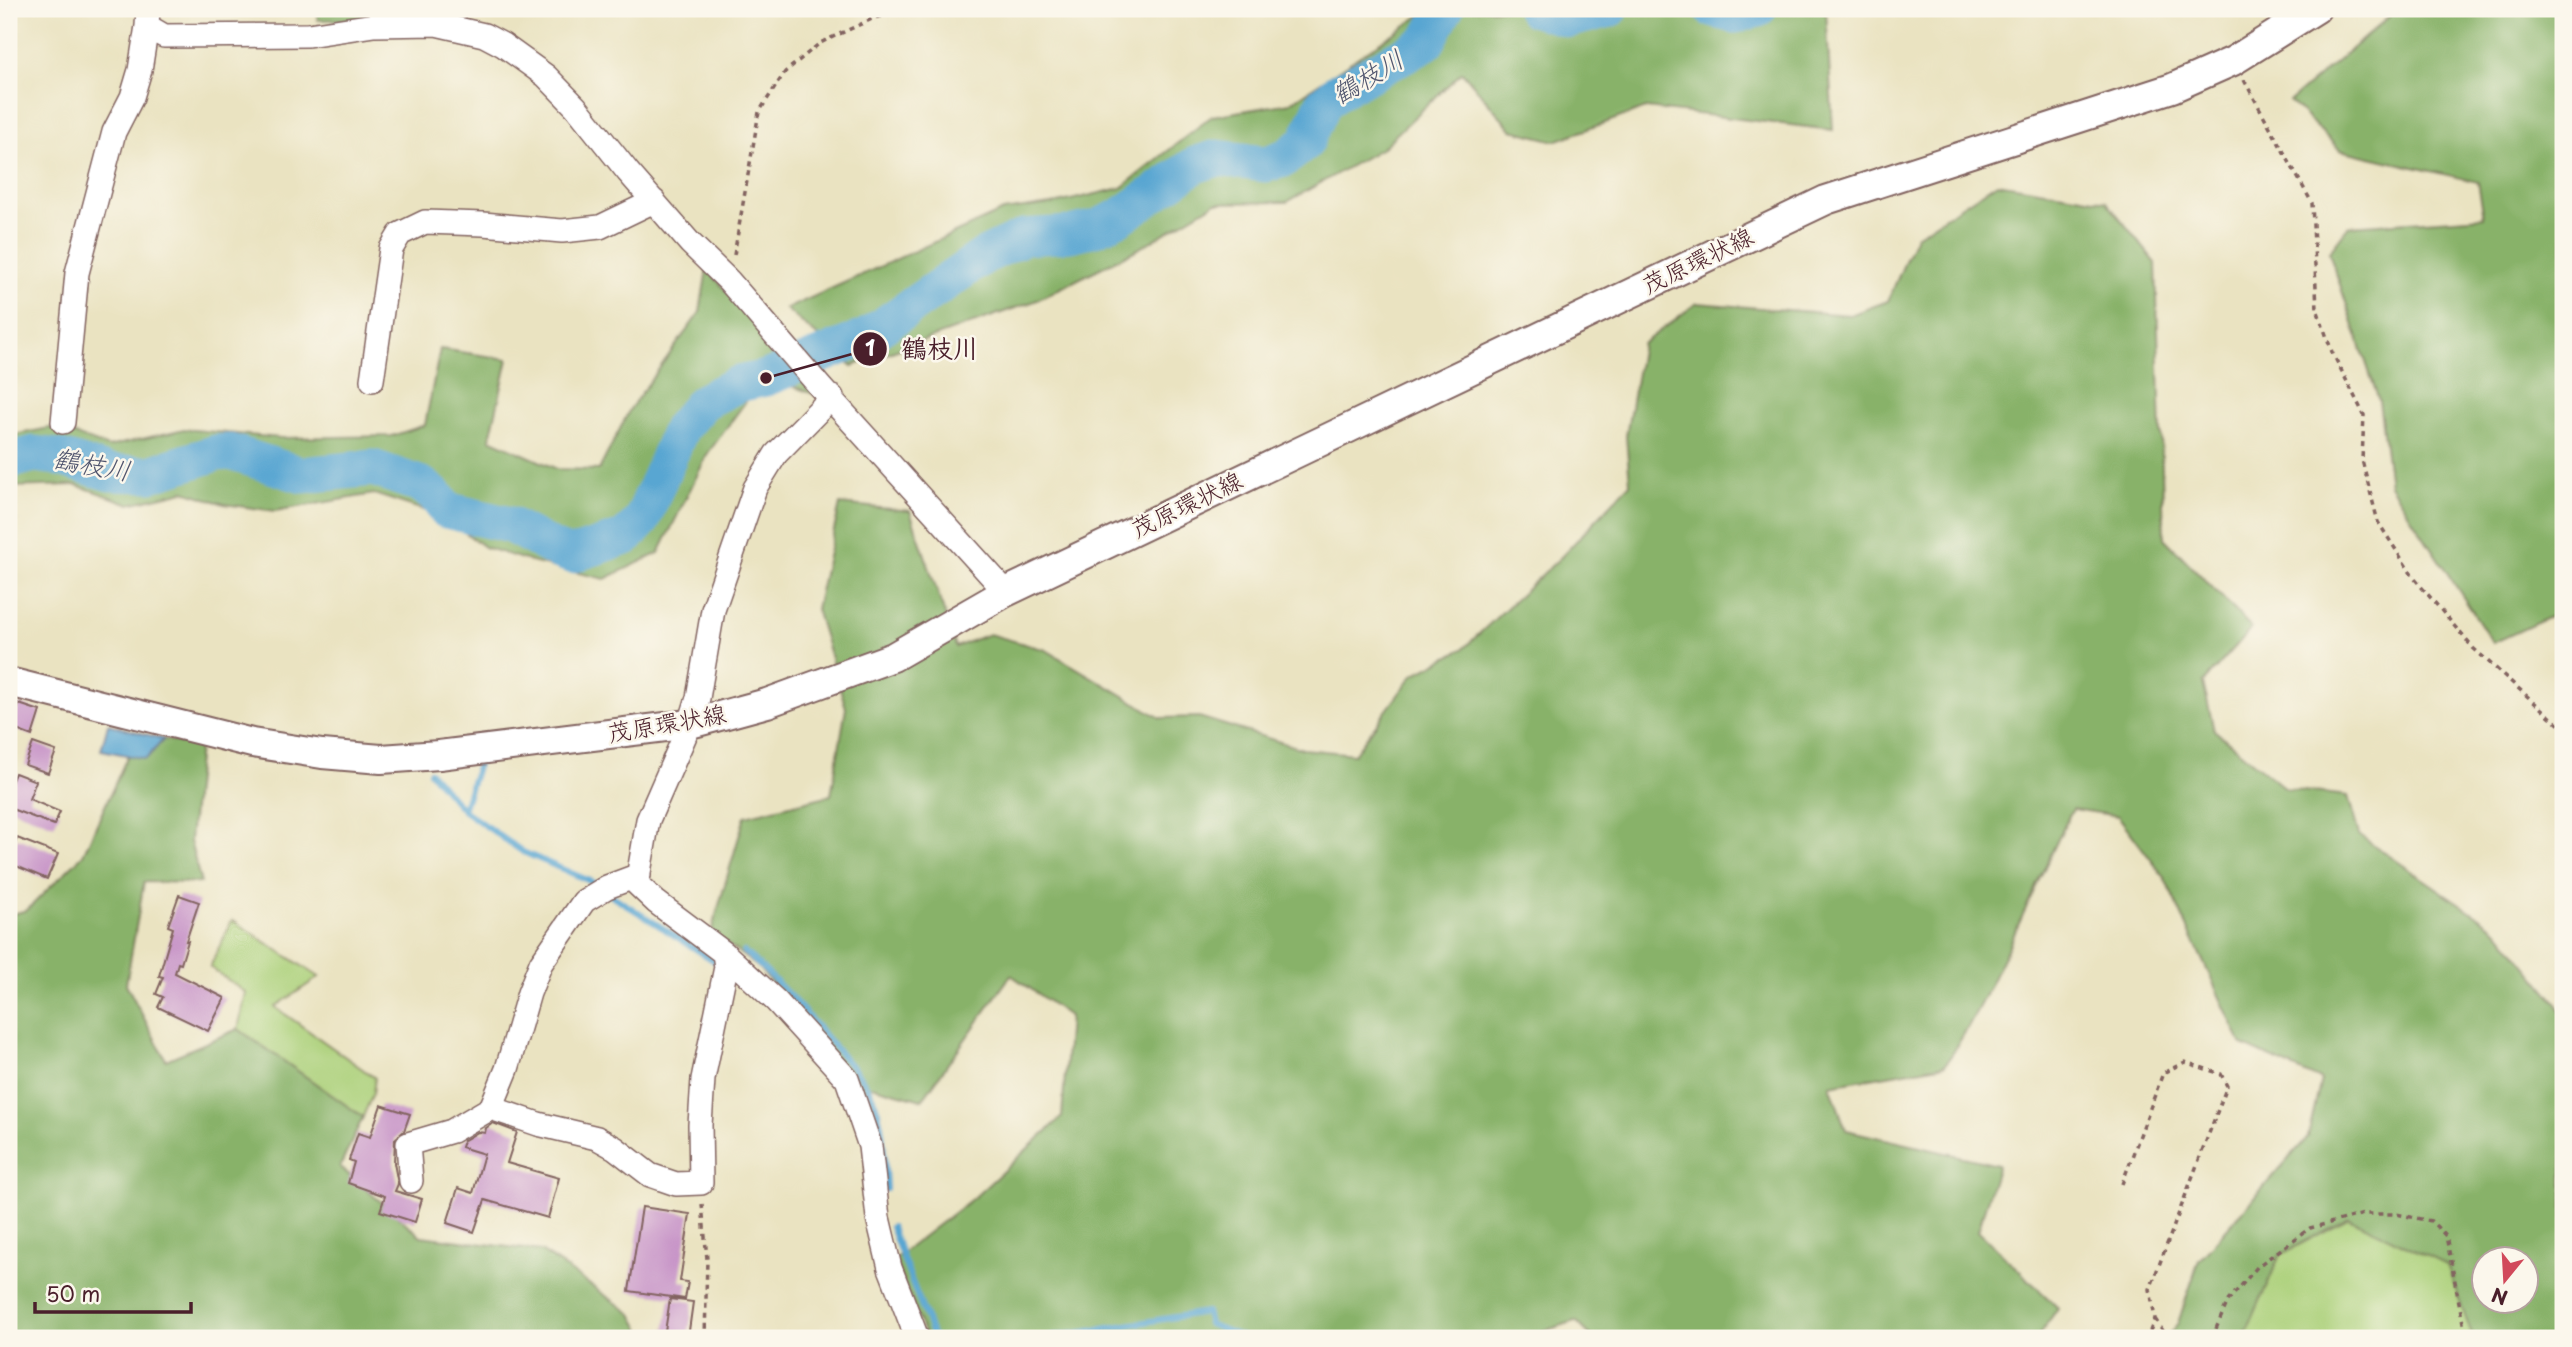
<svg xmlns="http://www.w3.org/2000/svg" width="2572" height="1347" font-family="'Playpen Sans','Klee One',sans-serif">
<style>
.green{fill:#abd079;stroke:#7a7852;stroke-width:2;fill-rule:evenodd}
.forest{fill:#88b269;stroke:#69684a;stroke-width:2;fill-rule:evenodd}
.water{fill:#59a6d2;stroke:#52627e;stroke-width:2}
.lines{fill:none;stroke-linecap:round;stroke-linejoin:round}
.stream{stroke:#59a6d2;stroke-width:6}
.river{stroke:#59a6d2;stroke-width:37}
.building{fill:#c895c8}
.minor-casing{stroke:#826460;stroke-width:26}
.major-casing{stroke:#826460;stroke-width:32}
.path{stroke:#826460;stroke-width:3.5;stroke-dasharray:5 5;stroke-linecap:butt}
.minor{stroke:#fff;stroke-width:23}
.major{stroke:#fff;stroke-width:28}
.labels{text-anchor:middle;stroke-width:5;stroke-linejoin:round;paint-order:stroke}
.street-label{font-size:24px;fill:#4a1f2b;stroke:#fbf7ec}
.water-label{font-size:26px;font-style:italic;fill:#50556e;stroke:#fbf7ec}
.leader{fill:none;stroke:#4a1f2b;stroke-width:2.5}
.callout-dot{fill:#4a1f2b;stroke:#fbf7ec;stroke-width:2.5}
.mark-label{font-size:21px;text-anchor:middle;font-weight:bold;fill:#fff}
.callout-label{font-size:26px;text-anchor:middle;font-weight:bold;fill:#4a1f2b;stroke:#fbf7ec;stroke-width:5;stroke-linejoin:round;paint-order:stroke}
</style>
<rect width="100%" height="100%" fill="#fbf7ec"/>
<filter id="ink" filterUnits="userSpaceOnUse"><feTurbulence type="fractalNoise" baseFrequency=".0143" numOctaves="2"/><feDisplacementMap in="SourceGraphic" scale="14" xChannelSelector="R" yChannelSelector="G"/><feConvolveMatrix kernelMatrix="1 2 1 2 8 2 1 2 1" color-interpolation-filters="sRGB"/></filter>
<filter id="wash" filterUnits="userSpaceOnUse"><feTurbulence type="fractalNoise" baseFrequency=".00686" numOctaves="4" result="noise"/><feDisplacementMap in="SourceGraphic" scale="28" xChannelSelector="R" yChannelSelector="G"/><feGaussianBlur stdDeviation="1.57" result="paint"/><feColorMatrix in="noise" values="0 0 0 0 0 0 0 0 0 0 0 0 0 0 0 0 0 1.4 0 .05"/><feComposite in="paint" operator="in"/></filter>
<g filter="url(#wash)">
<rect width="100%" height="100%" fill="#eae3c1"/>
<!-- green -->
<path class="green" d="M232 920 319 977 275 1007 375 1078 373 1093 363 1117 238 1029 246 993 210 967Z
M2431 1158 2542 1269 2563 1338H2195L2232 1238ZM2484 1260H2526V1302H2484Z"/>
<!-- forest -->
<path class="forest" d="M316 9H502L488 18 318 20Z
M1430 9H1826L1833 130 1646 108 1555 141 1512 130 1462 72 1382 148 1287 202 1215 203 1138 249 1035 301 852 366 786 309 1003 211 1058 203 1121 188 1212 116 1290 103Z
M2398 9H2563V611L2493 643 2390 485 2379 401 2329 252 2349 226 2484 217 2478 182 2340 150 2290 101Z
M1997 183 2106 201 2156 263 2164 538 2252 628 2203 683 2214 730 2286 789 2348 796 2359 835 2498 930 2556 1002 2563 1015V1338H2473L2447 1265 2349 1218 2280 1255 2244 1338H2166L2178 1323 2199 1260 2308 1137 2321 1080 2242 1045 2164 877 2118 816 2073 809C2029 894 1997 985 1945 1065L1830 1085 1846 1130 1998 1165 1978 1231 2058 1308 2037 1338H1782L1760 1327 1747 1338H1593L1576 1321 1521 1338H926L894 1259 977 1195 1062 1117 1069 1016 1011 975 922 1100 871 1086 862 1092 758 967 711 932 745 816 831 795 846 708 816 609 840 504 910 511 956 647 989 634 1046 650 1161 718 1199 717 1303 749 1354 754 1413 675 1463 649 1562 556 1630 484 1626 436 1642 344 1697 303 1850 315 1888 301 1916 236ZM2484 1260H2526V1302H2484Z
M707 269 817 395 777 381 758 385 708 453 659 553 605 579 535 563 484 547 445 517 374 494 275 511 224 504 184 491 130 504 76 485 9 487V436L54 427 108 447 184 429 281 438 392 436 425 425 440 349 508 359 490 439 557 469 599 470 630 409 700 312Z
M164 739 199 747 190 841 201 883 144 882 126 984 166 1060 238 1029 363 1117 340 1167 421 1236 541 1251 632 1314 645 1338H9V915L27 910 83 855 128 755 146 759Z"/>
<!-- water -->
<path class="water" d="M108 724 164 739 146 759 101 750Z"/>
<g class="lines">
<!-- stream -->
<path class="stream" d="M430 772 463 810 523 852 592 882
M463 810 478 764
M611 895 716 962
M744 952C779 981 808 1016 837 1050 850 1065 865 1080 873 1098 885 1126 884 1159 886 1189
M891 1227 932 1334 936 1338
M1048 1338 1206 1312 1209 1324 1244 1338"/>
<!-- river -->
<path class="river" d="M1535 9 1570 19 1610 9
M1712 9 1735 15 1758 9
M9 461 34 454 57 457 110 473 150 474 216 453 230 452 302 475 373 468 422 485 437 497 446 510 510 525 557 550 571 555 626 537 642 520 681 428 703 402 738 384 766 378 868 336 984 256 1024 237 1070 234 1096 228 1120 217 1195 165 1217 158 1265 164 1284 159 1306 142 1323 104 1337 92 1427 42 1445 9"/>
</g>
<g id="blocks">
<!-- building -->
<path class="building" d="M19 704 40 711 32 736 11 728Z
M33 743 56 751 48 773 25 765Z
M15 773 36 781 29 799 60 812 54 825 9 808V788Z
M17 838 58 854 47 879 9 863Z
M179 895 199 902 186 941H188L181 964 178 963 175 973 225 998 208 1031 158 1007 163 997 156 994 163 977 159 976 173 928 168 926Z
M381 1105 410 1114 404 1131 395 1139 394 1163 398 1184 395 1191 422 1199 415 1222 380 1211 385 1196 348 1183 354 1162 349 1160 358 1133 370 1137Z
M493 1123 517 1132 507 1163 559 1178 548 1218 485 1200 474 1232 447 1223 458 1188 473 1193 484 1154 461 1147 463 1141 478 1132 485 1133 486 1128Z
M642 1207 690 1214 680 1281 688 1282 685 1299 629 1291Z
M670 1299 693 1302 688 1338H664Z"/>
</g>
</g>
<g filter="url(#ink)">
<use href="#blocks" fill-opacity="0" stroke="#826460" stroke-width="2"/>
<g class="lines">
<!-- minor casing -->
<g class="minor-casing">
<path id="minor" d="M148 9 147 26 164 36 308 35 374 25 436 24 484 35 503 45 546 76 576 107 628 172 690 243 729 281 822 389 1006 592
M372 380 391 249 400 234 425 222 483 224 562 231 600 227 654 201
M832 397 776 454 755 488 713 610 698 698 690 724 648 820 637 884 656 902 724 953 776 1001 847 1079 870 1146 878 1218 890 1268 917 1338
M63 422 77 273 114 132 132 97 140 70 147 26
M491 1108 507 1069 529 993 541 963 584 901 607 887 639 875
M411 1181 408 1144 452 1131 491 1108 538 1124 597 1138 615 1148 650 1175 676 1184 701 1183 700 1125 703 1079 726 967 724 953"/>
</g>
<!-- major casing -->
<g class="major-casing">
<path id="major" d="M9 682 252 743 322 754 381 759 439 755 690 724 767 703 893 657 1006 592 1826 200 2172 88 2233 61 2316 9"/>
</g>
<!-- path -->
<path class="path" d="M2244 80 2312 203 2317 309 2332 352 2364 415 2362 460 2378 522 2414 578 2473 648 2563 728
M734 255 759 112 785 72 820 43 874 18 912 9
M2122 1184 2163 1073 2185 1062 2221 1074 2227 1086 2150 1289 2155 1319 2147 1338
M702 1204 707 1259 705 1338
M2155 1319 2168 1338
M2212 1338 2228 1301 2258 1266 2310 1228 2364 1214H2396L2431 1221 2446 1236 2466 1338"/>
<!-- minor -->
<use href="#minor" class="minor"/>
<!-- major -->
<use href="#major" class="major"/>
</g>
</g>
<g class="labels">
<!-- street labels -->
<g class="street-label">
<text transform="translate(1698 261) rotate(-26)" y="8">茂原環状線</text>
<text transform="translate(1187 505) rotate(-26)" y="8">茂原環状線</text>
<text transform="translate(667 724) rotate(-10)" y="8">茂原環状線</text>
</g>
<!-- water labels -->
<g class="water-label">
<text transform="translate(1368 77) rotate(-31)" y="9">鶴枝川</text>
<text transform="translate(92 465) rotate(10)" y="9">鶴枝川</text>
</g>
</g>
<!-- callouts -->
<path class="leader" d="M766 378L870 349"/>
<g class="callout-dot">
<circle cx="766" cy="378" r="7"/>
<circle cx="870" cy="349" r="18"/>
</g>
<g class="mark-label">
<text x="870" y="356">1</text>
</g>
<g class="callout-label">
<text x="940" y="358">鶴枝川</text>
</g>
<!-- margin -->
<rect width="2572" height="1347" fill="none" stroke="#fbf7ec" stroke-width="35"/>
<!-- north arrow -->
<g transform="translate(2505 1280) rotate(198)"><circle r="33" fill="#fbf7ec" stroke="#b4a19f" stroke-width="2"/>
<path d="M0-5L12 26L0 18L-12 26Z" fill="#d1495b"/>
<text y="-10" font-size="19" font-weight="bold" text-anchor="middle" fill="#4a1f2b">N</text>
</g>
<!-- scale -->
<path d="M35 1302v10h156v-10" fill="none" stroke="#4a1f2b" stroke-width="3.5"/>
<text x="46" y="1302" font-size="21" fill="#4a1f2b" stroke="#fbf7ec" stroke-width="5" paint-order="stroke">50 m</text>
</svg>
